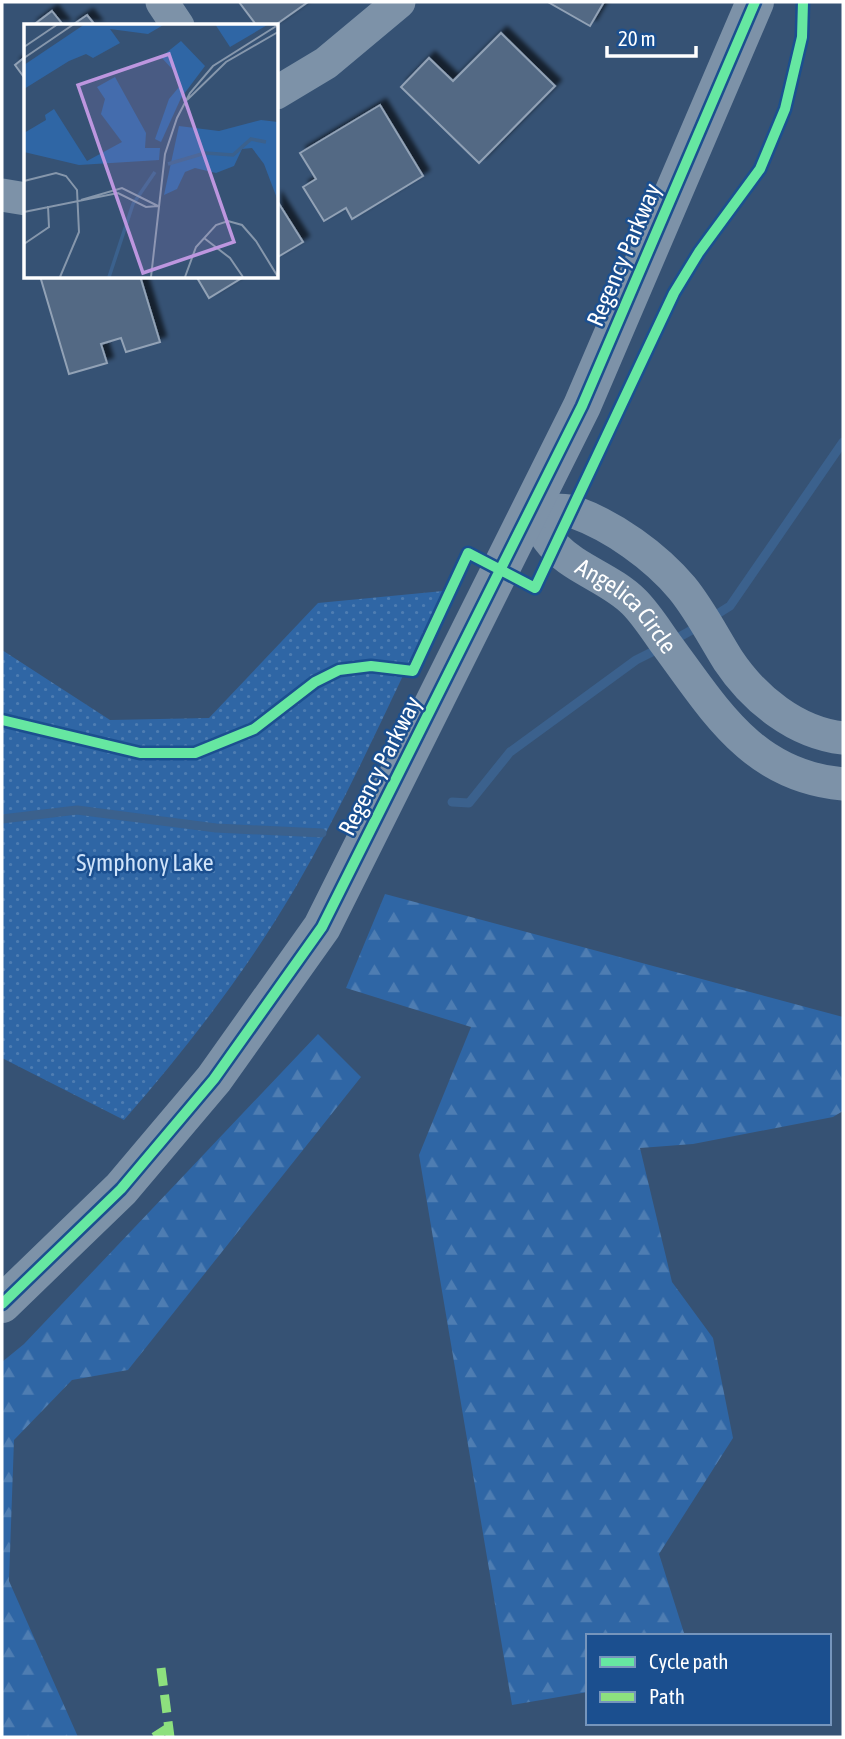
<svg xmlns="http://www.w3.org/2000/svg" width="845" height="1739" font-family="'Asap Condensed',sans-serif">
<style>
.forest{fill:url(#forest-firs)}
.park{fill:url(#park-dots)}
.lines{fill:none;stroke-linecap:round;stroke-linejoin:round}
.stream{stroke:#3b618d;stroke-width:9}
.building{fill:#526984;stroke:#92a2b6;stroke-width:2;filter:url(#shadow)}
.minor{stroke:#7d92a8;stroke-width:33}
.tertiary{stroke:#7d92a8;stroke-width:38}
.quiet{stroke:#8de07e;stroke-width:9;stroke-dasharray:18 9;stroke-linecap:butt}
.cycleway-casing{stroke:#1b4f8f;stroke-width:15}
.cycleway{stroke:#66e7a1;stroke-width:10}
.labels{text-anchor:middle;stroke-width:5;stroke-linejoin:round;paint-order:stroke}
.street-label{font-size:24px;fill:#fff;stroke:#1b4f8f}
.park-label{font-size:24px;fill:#cfe3fa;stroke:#1b4f8f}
.inset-river{fill:none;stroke:#3b618d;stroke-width:3.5}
.inset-road{fill:none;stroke:#8697ac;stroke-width:2}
.view{fill:#bd96df;fill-opacity:0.15;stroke:#bd96df;stroke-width:3.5}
.inset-edge{fill:none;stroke:#fff;stroke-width:3.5}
</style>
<defs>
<pattern id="forest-firs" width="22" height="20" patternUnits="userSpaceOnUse" patternTransform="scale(1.75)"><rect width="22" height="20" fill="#2f66a5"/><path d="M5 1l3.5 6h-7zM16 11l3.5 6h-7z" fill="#4e7db2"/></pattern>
<pattern id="park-dots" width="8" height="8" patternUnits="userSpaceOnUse" patternTransform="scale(1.75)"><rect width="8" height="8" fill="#2f66a5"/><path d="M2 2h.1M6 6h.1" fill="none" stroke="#4e7db2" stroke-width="1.8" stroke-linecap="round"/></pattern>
<filter id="shadow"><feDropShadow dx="6" dy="-6" stdDeviation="2" flood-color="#0009"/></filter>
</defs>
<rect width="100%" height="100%" fill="#365274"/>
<!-- forest -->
<path class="forest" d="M385 894 843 1017V1111L833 1117 693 1144 640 1148 672 1282 713 1338 733 1438 659 1554 685 1636H588V1692L512 1705 419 1155 471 1027 346 988Z
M318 1034 361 1077 128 1370 72 1380 14 1440 9 1581 78 1737H2V1362L24 1344Z"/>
<!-- park -->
<path class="park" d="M443 591C395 691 350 794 294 890 245 973 187 1048 124 1120L2 1058V650L110 720 209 718 318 603Z"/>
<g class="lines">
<!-- stream -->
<path class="stream" d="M711 618 730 606 843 442
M672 641 699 626
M452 802 469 803 510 752 636 660 660 648
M2 819 77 810 216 828 322 833"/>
</g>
<!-- building -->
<path class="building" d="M239 2H308L274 26H257Z
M548 2H604L590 26Z
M52 11 64 26H32Z
M87 15 96 26H71Z
M501 33 555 86 479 163 401 87 429 58 453 81Z
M26 56V80L15 65Z
M380 105 423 176 352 219 346 208 324 221 303 187 316 179 300 153Z
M276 199 303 242 276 258Z
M40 276H140L160 342 126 352 121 338 101 344 107 363 69 374Z
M196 276H245L209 298Z"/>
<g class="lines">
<!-- minor -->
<g class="minor">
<path d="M162 2 178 26"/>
<path d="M276 93 326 63 399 2"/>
<path d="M2 195 26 199"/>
<path id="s1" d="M531 512C539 523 545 538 555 547 577 570 611 579 634 602 646 614 656 630 666 644 715 710 752 776 843 784"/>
<path d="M531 512C544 512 562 508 574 512 613 526 655 556 682 588 700 610 713 636 728 660 754 699 796 733 843 738"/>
</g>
<!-- tertiary -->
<path class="tertiary" d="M2 1304 121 1189 214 1079 322 927 582 406 755 2"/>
<!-- quiet -->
<path class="quiet" d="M161 1668 170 1737
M154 1737 168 1728"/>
<!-- cycleway casing -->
<g class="cycleway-casing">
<path id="cycleway" d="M2 720 140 753H195L254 729 315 682 339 670 371 666 413 671 468 553 535 588 674 293 699 252 760 169 785 109 802 37 803 2
M2 1304 121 1189 214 1079 322 927 582 406 755 2"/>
</g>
<!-- cycleway -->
<use href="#cycleway" class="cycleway"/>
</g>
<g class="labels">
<!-- street labels -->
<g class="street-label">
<text transform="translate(624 255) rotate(-67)" y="8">Regency Parkway</text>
<text dy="8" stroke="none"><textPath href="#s1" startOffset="136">Angelica Circle</textPath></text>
<text transform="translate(380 766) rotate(-63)" y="8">Regency Parkway</text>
</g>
<!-- park labels -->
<g class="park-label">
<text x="145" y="871">Symphony Lake</text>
</g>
</g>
<!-- overview -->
<g transform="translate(24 24)">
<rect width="254" height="254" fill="#365274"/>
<path d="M61 0H141L124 10 86 5 96 19 69 34 62 30 45 37 0 65V41ZM191 0H245L206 23ZM157 17 181 42 157 74 137 118 131 115 145 75 155 63 150 47 137 33ZM91 53 122 109 121 124H136L135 136 55 141 0 128V109L22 96 21 91 30 85 63 137 98 118 77 90 81 75 73 63Z" fill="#2f66a5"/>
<path d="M237 96 254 98V177L240 140 228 124 218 125 210 142 192 149 171 144 161 148 153 165 140 171 155 102 195 107Z" fill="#2f66a5"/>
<path class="inset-river" d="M144 140 181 129 209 131 227 115 242 118M85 253 109 180 131 148"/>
<path class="inset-road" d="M0 23 34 0M0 34 50 0M163 76 202 38 254 8M0 157 32 149 42 152 53 166 55 208 36 253M57 176 98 164 134 182M0 188 94 169 122 183 134 182M180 214 206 234 219 253M0 220 25 203 24 182M127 253 141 130 153 94 166 69 189 42 254 1M161 253 172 223 192 201 204 197 218 201 232 217 254 253"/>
<path class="view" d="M145 30 210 218 119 249 54 61Z"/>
<rect width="254" height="254" class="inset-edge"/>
</g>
<!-- border -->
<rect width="845" height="1739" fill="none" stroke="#ffffff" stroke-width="7"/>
<!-- legend -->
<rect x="586" y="1634" width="245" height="91" fill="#1b4f8f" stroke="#7695bc" stroke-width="2"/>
<rect x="600" y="1657" width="35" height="10" fill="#66e7a1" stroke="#7695bc" stroke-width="2"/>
<text x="649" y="1669" font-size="21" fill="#ffffff">Cycle path</text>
<rect x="600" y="1692" width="35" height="10" fill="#8de07e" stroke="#7695bc" stroke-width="2"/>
<text x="649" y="1704" font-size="21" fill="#ffffff">Path</text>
<!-- scale -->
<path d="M607 46v10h89v-10" fill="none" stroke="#ffffff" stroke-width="3.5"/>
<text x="618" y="46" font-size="21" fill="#ffffff" stroke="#1b4f8f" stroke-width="5" paint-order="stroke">20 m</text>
</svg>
